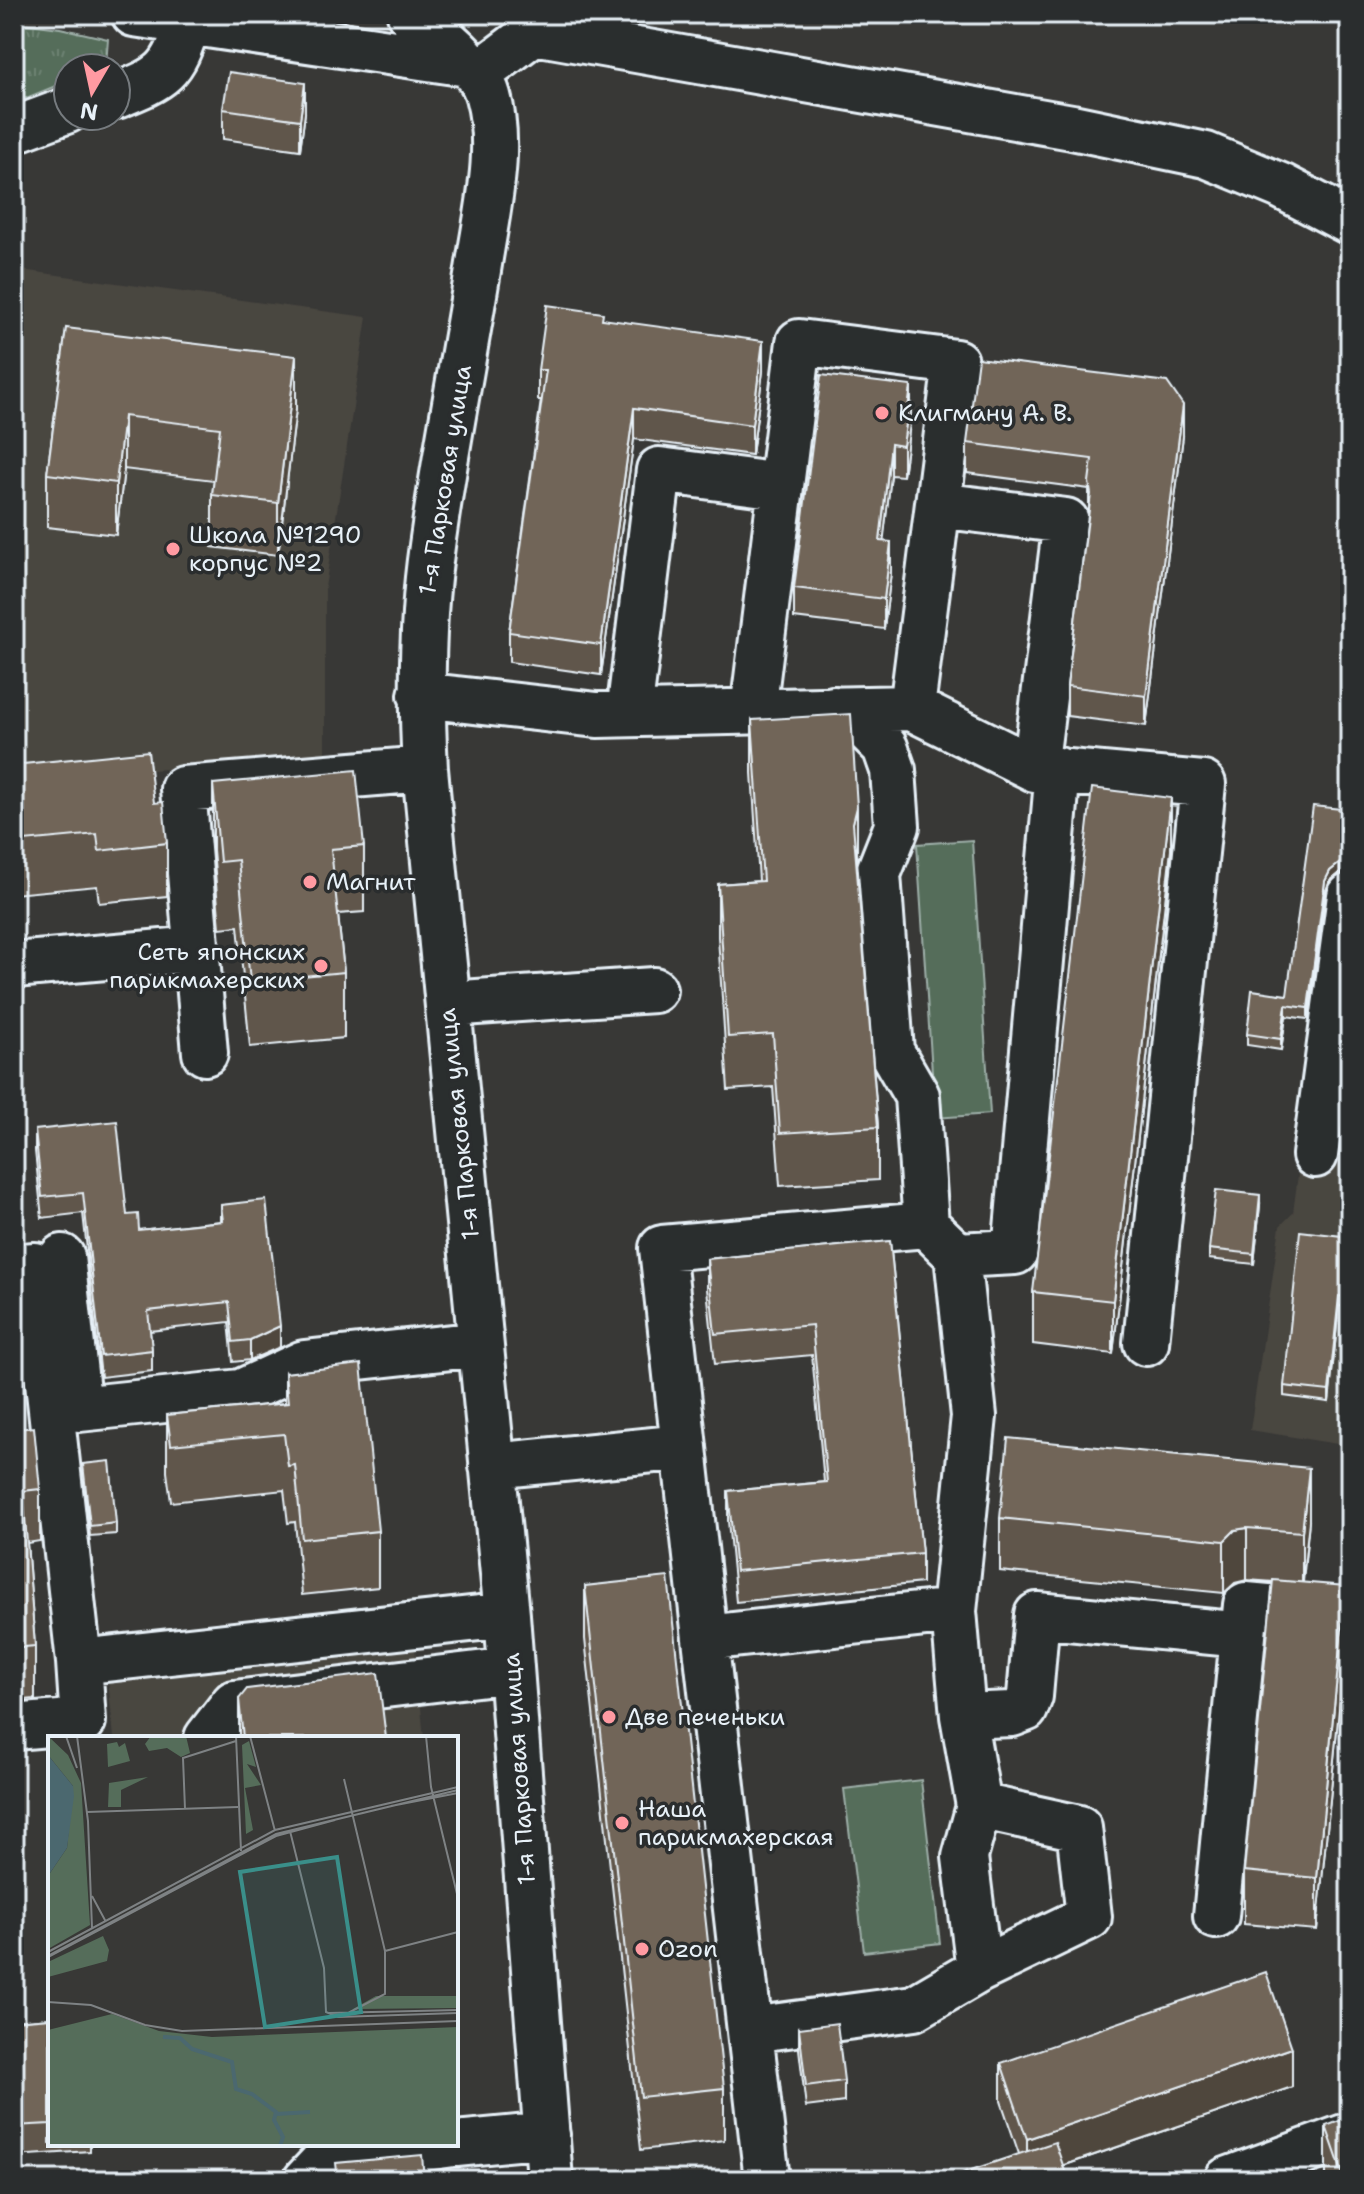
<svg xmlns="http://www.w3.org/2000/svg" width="1364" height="2194" font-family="'Shantell Sans',sans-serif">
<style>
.built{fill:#494640}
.grass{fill:url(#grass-tufts);stroke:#9eafa9;stroke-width:2}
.garden{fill:#556d5a;stroke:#9eafa9;stroke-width:2}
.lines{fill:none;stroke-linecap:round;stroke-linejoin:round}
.minor-casing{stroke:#e8f1f8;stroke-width:50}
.minor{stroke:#2a2d2e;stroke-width:44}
.wall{fill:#61574c;stroke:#e8f1f8;stroke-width:2}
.shaded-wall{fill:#4f473e;stroke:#e8f1f8;stroke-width:2}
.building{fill:#716558;stroke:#e8f1f8;stroke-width:2}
.poi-dot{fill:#ff9aa2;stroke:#2a2d2e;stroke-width:3}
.labels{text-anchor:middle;stroke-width:7;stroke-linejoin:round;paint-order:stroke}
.poi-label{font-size:24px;fill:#e8f1f8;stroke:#2a2d2e;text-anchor:start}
.street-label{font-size:24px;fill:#e8f1f8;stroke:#2a2d2e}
.inset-river{fill:none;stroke:#4b686f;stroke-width:4}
.inset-road{fill:none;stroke:#7e8284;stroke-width:2}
.view{fill:#3a8f8a;fill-opacity:0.15;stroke:#3a8f8a;stroke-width:4}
.inset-edge{fill:none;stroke:#e8f1f8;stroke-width:4}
</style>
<defs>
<pattern id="grass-tufts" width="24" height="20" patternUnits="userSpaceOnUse" patternTransform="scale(2)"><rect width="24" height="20" fill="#556d5a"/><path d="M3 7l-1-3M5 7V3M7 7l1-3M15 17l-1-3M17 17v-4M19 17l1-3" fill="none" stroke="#6d8272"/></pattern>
</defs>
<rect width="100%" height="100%" fill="#383836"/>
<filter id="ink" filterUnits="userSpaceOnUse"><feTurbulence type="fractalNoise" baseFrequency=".0125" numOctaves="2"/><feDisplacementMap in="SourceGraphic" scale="16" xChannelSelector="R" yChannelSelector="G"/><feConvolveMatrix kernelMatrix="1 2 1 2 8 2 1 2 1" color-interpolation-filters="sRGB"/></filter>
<g filter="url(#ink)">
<!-- built -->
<path class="built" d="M14 269 367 317 325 588V757L21 780 14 510Z
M1350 777V1446L1250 1430 1280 1226 1293 1213Z
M415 1647 424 1738H114L108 1681Z"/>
<!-- grass -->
<path class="grass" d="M14 22 60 28 108 39 106 65 99 68H68V81L14 103Z"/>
<!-- garden -->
<path class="garden" d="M972 840 990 1114 935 1118 917 844Z
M921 1780 940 1943 864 1952 844 1789Z"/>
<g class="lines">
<!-- minor casing -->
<g class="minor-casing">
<path id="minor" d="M134 14 468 64
M410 14C436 29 480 66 488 96 503 149 487 211 479 264 464 358 445 452 432 546 421 621 421 694 425 769L507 1615 550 2180
M477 75 534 32 1072 127 1206 155 1281 186 1350 222
M116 96C164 77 173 73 188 22
M14 130 68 110
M938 505 1066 521 1035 769
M421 695 597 715 912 708 1035 769 1203 784 1146 1343
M834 709 863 725 885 747 893 770 897 826 878 874 891 1051 917 1096 926 1225 957 1255 974 1416 954 1611 705 1638 662 1248 926 1225
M753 711 799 342 956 362 912 708
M629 714 659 470 781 486
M14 965 197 949
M448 1004 654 990
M205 1053 183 789 425 769
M1315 1155 1350 896
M957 1255 1015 1252 1058 770
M62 1257 79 1409 241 1392 304 1363 480 1344
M14 1267 35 1265 79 1662
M492 1466 684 1447
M954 1611 963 1716 1012 1714 1025 1709 1030 1696 1037 1615 1243 1635
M705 1638 767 2180
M963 1716 979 1806 1079 1828 1089 1917 979 1970
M14 1727 83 1721 79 1662 507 1615
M207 1738 234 1703 511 1670
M1216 1916 1246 1605 1350 1614
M750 2030 914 2008 979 1970 965 1857 979 1806
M456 2144 547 2135
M306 2180 322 2163 453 2144
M1227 2180 1350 2135"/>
</g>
<!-- minor -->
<use href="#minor" class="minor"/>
</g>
<!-- wall -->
<path class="wall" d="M223 109 305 113 300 150 223 139Z
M603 319 763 371 752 455 634 439 601 675 509 662V632L541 400H538V370Z
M66 328 296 409 278 555 212 547V495L214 480 124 469 116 535 47 527V474Z
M911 416 903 476 891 475 883 541 891 572 884 629 794 618V588Z
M1183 436 1146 726 1067 716V686L1089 507V489L967 473V443Z
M752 720 857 859 878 1127V1180L780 1186 773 1087 728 1090 718 937V884L759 881 752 773Z
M14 765 154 803 167 843V896L99 903 97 886 14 894Z
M213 784 364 846V912L338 914 344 972V1038L250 1047 238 926 220 928 213 850Z
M1350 810V872L1340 873 1330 881 1325 892 1308 1019 1286 1016 1281 1050 1247 1045V1034L1287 995Z
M1171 850 1113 1354 1033 1344V1292Z
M35 1130 127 1215 139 1230 221 1221V1205L280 1347 250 1360 233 1362 229 1322 150 1331 152 1350V1371L101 1377 83 1213 42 1218 35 1151Z
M1260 1205 1254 1264 1209 1259V1249Z
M1350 1237V1307L1339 1306 1329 1402 1284 1396V1386Z
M890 1241 922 1553V1583L736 1602 728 1521V1491L824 1482 812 1355 715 1364 707 1289V1259Z
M285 1373 378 1531V1587L302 1595 295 1522 288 1523 284 1490 171 1502 167 1472V1415L285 1403Z
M14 1384 18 1429 40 1489V1541L27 1543 35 1646V1699L14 1701Z
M83 1464 116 1523V1534L90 1536Z
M1000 1518 1309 1521 1303 1582 1346 1639 1317 1930 1244 1924V1871L1273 1582 1247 1580 1235 1583 1224 1593 1000 1571Z
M585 1586 724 2088V2140L641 2150 585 1639Z
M239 1699 386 1738H239Z
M50 2018V2144H90V2151L14 2156V2021Z
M799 2028 844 2081V2102L806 2107 799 2049Z
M1001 2063 1292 2087 1063 2166 1019 2154 1001 2101Z
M1326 2126 1350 2180H1326Z"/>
<!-- shaded-wall -->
<path class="shaded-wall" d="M305 83V113L300 150V120Z
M763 341V371L752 455V425Z
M296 356V409L278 555V503Z
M911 386V416L903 476V446Z
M1183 405V436L1146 726V696Z
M634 408V439L601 675V645Z
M124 416V469L116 535V483Z
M891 444V475L880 571V541Z
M891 542V572L884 629V599Z
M1171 798V850L1113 1354V1301Z
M857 807V859L853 876V823Z
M1340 863V873L1330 881 1325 892 1308 1019V1008L1325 881 1330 871Z
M1286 1005V1016L1281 1050V1039Z
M1260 1195V1205L1254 1264V1254Z
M1339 1296V1306L1329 1402V1391Z
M280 1326V1347L250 1360V1340Z
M1309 1468V1521L1302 1585V1532Z
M1247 1528V1580L1235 1583 1224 1593V1541L1235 1530Z
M1346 1586V1639L1317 1930V1878Z
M1292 2048V2087L1027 2178V2139Z"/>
<!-- building -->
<path class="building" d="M229 72 305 83 300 120 223 109Z
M547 305 603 313 602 319 763 341 752 425 634 408 601 645 509 632 546 370H538Z
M66 328 296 356 278 503 212 495 220 428 124 416 116 483 47 474Z
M978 358 1167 382 1183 405 1146 696 1067 686 1091 494 1089 482 1092 459 967 443Z
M821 375 911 386 903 446 891 444 880 541 891 542 884 599 794 588Z
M851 714 857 807 853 823 878 1127 780 1133 773 1034 728 1037 718 884 763 881 752 720Z
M148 751 154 803 163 802 167 843 99 851 97 834 14 842V765Z
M356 770 364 846 331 849 344 972 250 981 238 860 220 862 213 784Z
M1092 788 1171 798 1113 1301 1033 1292Z
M1313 806 1350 810V861L1340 863 1330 871 1325 881 1308 1008 1286 1005 1281 1039 1247 1034 1252 990 1287 995Z
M117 1121 127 1215 138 1214 139 1230 223 1221 221 1205 266 1200 280 1326 250 1340 233 1342 229 1302 148 1311 152 1350 101 1356 83 1193 42 1197 35 1130Z
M1216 1190 1260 1195 1254 1254 1209 1249Z
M1300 1231 1350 1237V1297L1339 1296 1329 1391 1284 1386Z
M890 1241 922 1553 736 1571 728 1491 827 1482 812 1325 715 1334 707 1259Z
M361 1364 378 1531 302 1539 295 1465 288 1466 284 1434 171 1445 167 1415 288 1403 285 1373Z
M14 1384 18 1429 34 1427 40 1489 23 1491 35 1646 14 1648Z
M1008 1438 1309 1468 1302 1532 1247 1528 1235 1530 1224 1541 1000 1518Z
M110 1461 116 1523 90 1526 83 1464Z
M668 1577 724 2088 641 2097 585 1586Z
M1273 1580 1346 1586 1317 1878 1244 1871Z
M378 1673 386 1738H243L239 1699 247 1689Z
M1266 1972 1292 2048 1027 2139 1001 2063Z
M50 2018V2124L14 2126V2021Z
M837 2023 844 2081 806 2086 799 2028Z
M1350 2117V2180H1345L1326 2126Z
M1055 2142 1068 2180H941Z
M422 2155 424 2180H338L336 2163Z"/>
</g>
<!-- markers -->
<g class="poi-dot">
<circle cx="882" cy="413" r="8"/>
<circle cx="173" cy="549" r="8"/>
<circle cx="310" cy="882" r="8"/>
<circle cx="321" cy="966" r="8"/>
<circle cx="609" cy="1717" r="8"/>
<circle cx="622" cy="1823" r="8"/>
<circle cx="642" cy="1949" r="8"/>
</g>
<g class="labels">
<!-- poi labels -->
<g class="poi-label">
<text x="898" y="421">Клигману А. В.</text>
<text x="189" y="543">Школа №1290<tspan x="189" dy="28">корпус №2</tspan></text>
<text x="326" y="890">Магнит</text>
<text x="305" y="960" text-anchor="end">Сеть японских<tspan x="305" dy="28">парикмахерских</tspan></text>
<text x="625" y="1725">Две печеньки</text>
<text x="638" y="1817">Наша<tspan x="638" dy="28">парикмахерская</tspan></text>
<text x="658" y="1957">Ozon</text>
</g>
<!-- street labels -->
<g class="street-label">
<text transform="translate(445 480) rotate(-81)" y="8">1-я Парковая улица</text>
<text transform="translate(459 1124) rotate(-96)" y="8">1-я Парковая улица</text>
<text transform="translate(519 1769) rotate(-94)" y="8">1-я Парковая улица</text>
</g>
</g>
<!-- overview -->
<g transform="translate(48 1736)">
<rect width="410" height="410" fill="#383836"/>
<path d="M103 0H138L142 17 133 21 119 12 101 15 97 8ZM69 6 71 11 77 7 82 25 60 31 59 8ZM100 41 73 54V71H60L61 47ZM328 260H410V272L305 273Z" fill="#556d5a"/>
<path d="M201 5 208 31 199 28 213 49 197 52 205 94 198 98 194 9ZM55 200 61 214 59 225 0 241V226Z" fill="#556d5a"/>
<path d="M0 0 20 19 33 47 42 189 0 213V140L19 112 25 50 0 19ZM64 278 111 295 164 301 410 291V410H0V294Z" fill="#556d5a"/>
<path d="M0 19 25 50 26 60 19 112 0 140Z" fill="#4b686f"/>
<path class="inset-river" d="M115 301 132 302 144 313 184 326 188 353 204 358 228 376 226 384 235 401 232 410M228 378 262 376"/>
<path class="inset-road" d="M18 0 29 32M29 0 40 85 44 192M188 0 193 115M202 0 227 95M378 0 383 51 410 162M296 43 337 215V258L300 277M343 70 410 57M137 73 135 22 188 5M39 76 190 71M242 95 276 232 278 276 290 281 410 277M44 160 58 186M337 215 410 196M0 216 227 94 410 51M0 220 228 98 410 54M0 221 228 100 287 84M0 266 43 269 97 289 134 295 410 285M281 277 410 274"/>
<path class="view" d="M289 121 313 276 217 291 192 136Z"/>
<rect width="410" height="410" class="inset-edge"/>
</g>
<!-- margin -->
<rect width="1364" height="2194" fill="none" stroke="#2a2d2e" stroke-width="48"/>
<rect x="24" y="24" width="1316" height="2146" fill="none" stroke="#e8f1f8" stroke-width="3" filter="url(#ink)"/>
<!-- north arrow -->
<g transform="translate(92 92) rotate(189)"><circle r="38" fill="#2a2d2e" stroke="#767b7f" stroke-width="2"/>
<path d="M0-6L14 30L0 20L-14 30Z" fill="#ff9aa2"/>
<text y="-12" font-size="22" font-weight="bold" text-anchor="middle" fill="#e8f1f8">N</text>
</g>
</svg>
